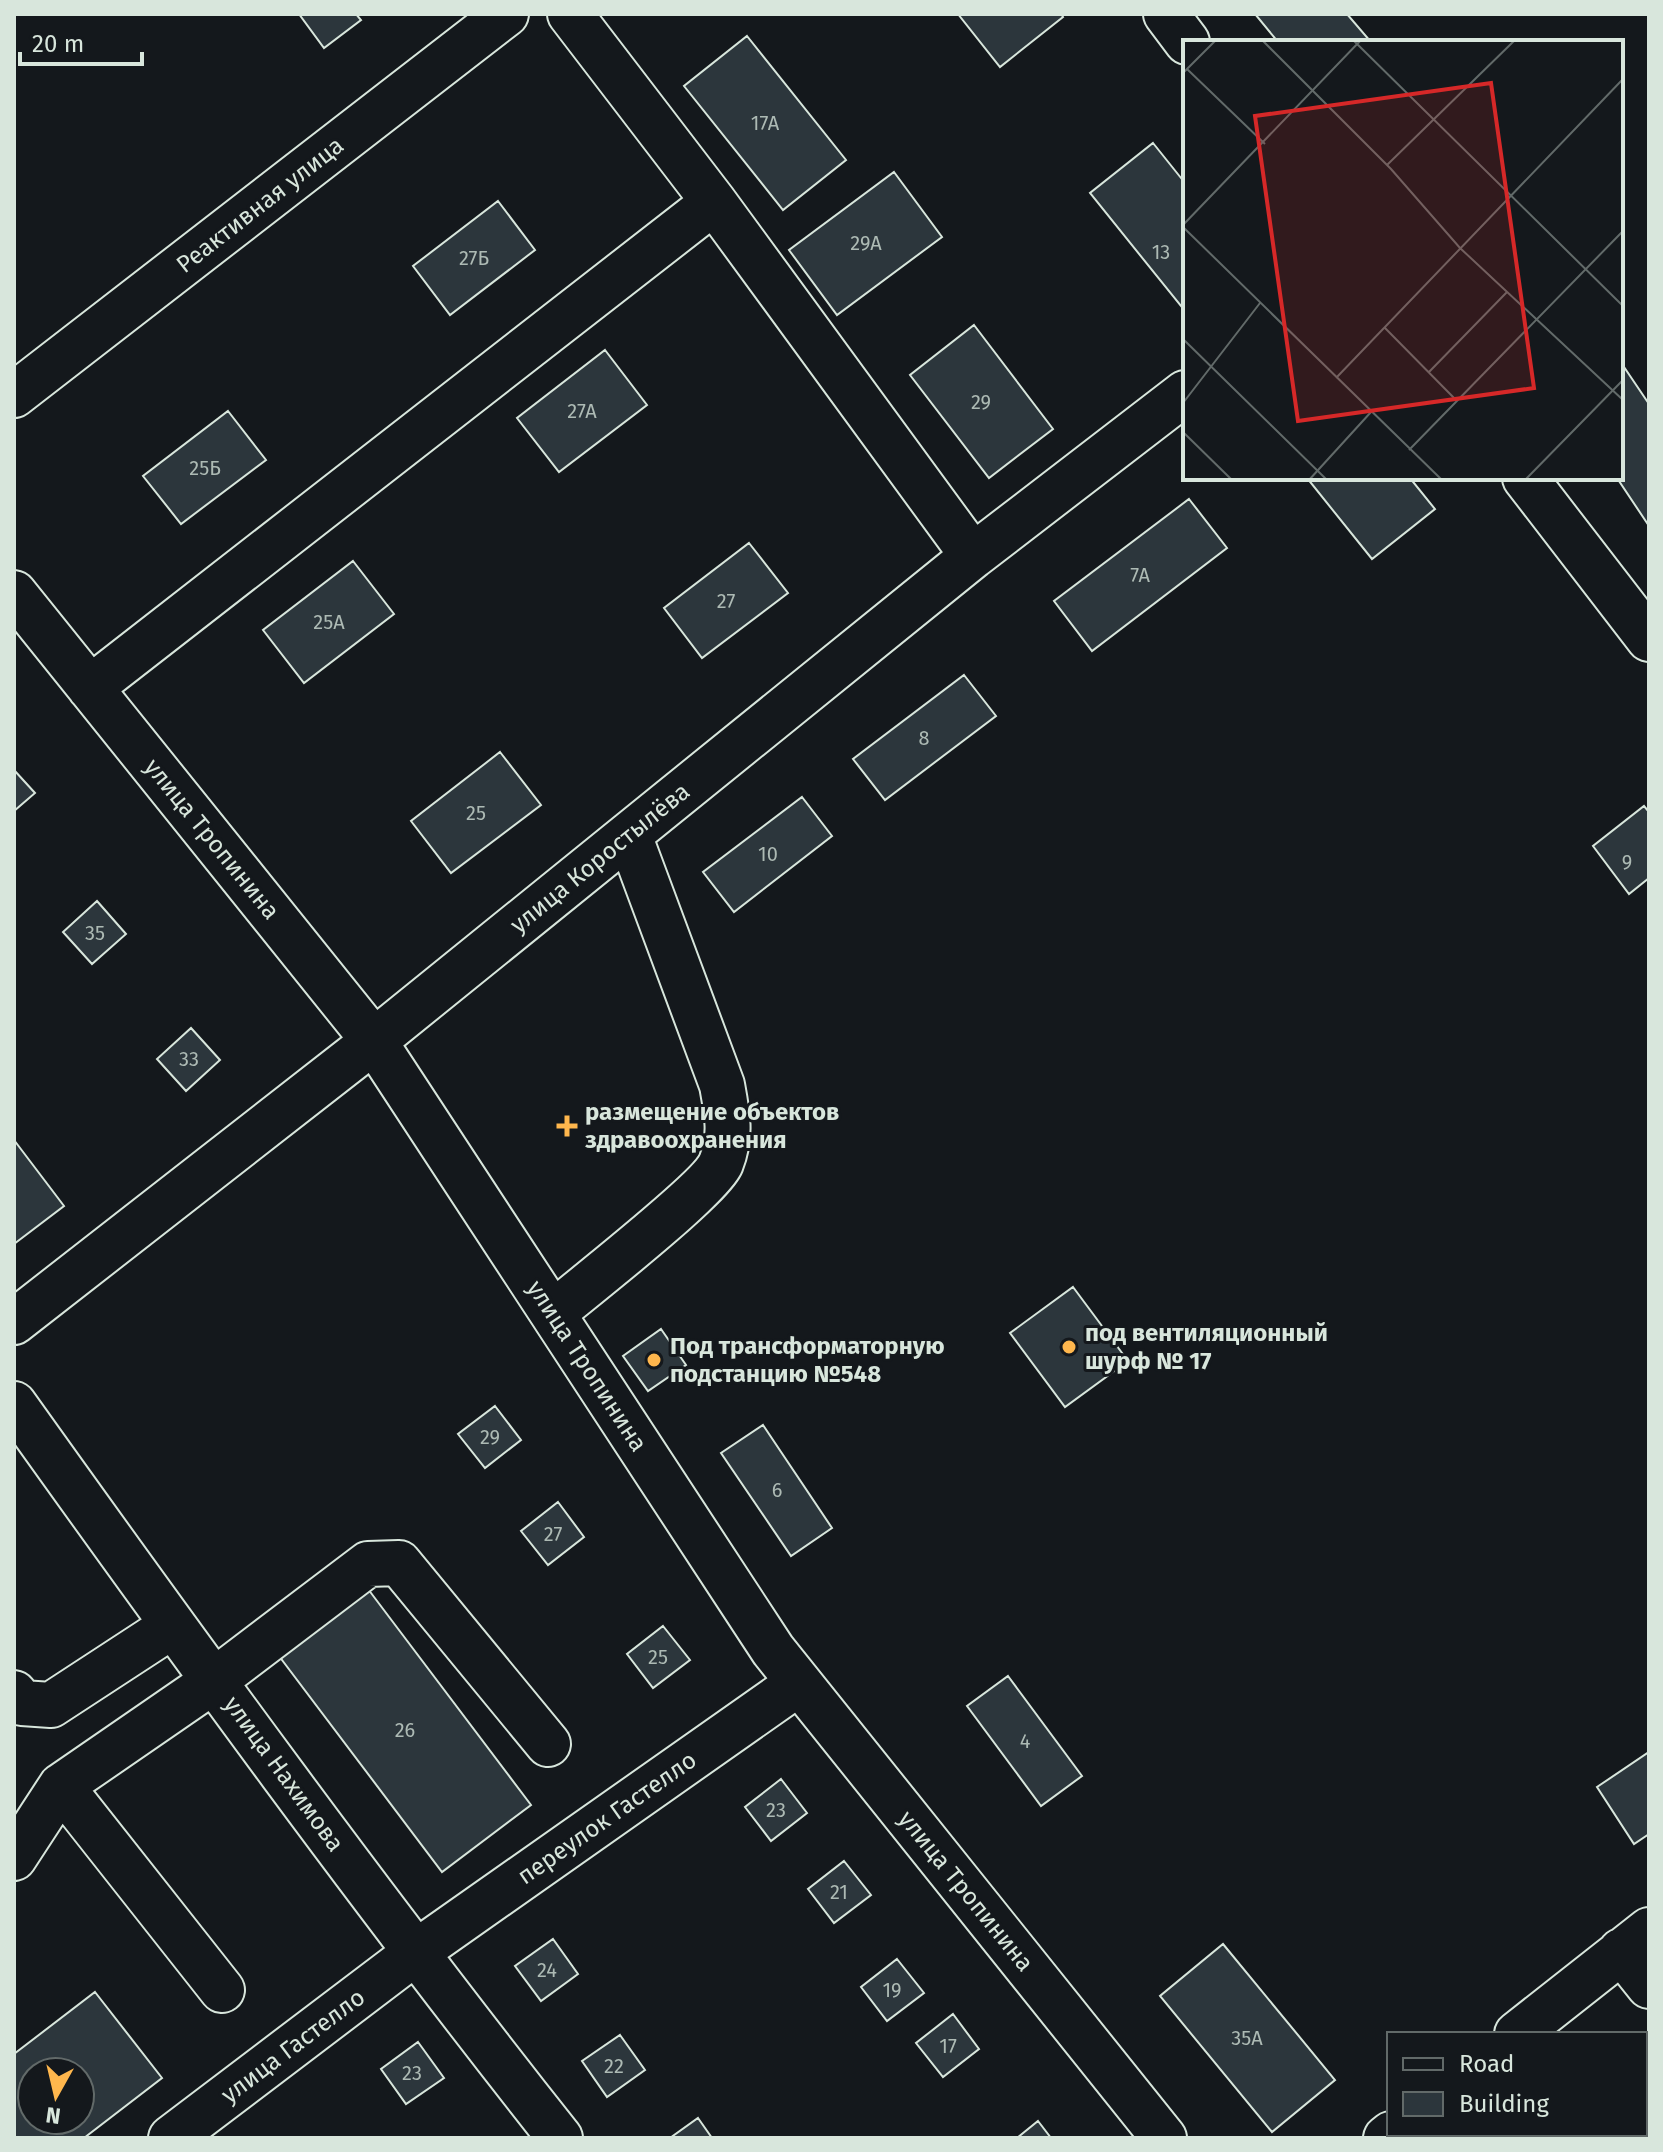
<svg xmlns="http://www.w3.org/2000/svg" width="1663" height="2152" font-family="'Fira Sans',sans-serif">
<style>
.building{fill:#2c363c;stroke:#d8e6dc;stroke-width:2;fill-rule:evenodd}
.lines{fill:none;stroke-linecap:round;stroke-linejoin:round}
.minor-casing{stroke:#d8e6dc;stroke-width:48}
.minor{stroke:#14181c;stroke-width:44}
.poi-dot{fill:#ffb74d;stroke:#14181c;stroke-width:3}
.labels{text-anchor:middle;stroke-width:6;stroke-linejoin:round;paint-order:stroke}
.number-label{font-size:20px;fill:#adbab4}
.street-label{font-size:24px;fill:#d8e6dc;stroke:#14181c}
.poi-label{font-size:24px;font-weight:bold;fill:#d8e6dc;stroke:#14181c;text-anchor:start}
.inset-road{fill:none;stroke:#626a69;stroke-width:2}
.view{fill:#d62828;fill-opacity:0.15;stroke:#d62828;stroke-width:4}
.inset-edge{fill:none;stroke:#d8e6dc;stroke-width:4}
</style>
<rect width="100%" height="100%" fill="#14181c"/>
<!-- building -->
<path class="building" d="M299 14H356L361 20 324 48Z
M958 14H1061L1063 17 1000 67Z
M1255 14H1347L1371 42H1278Z
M747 36 846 160 783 210 684 86Z
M1153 143 1185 183V311L1090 193Z
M894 172 942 237 837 315 789 250Z
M498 201 535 250 450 315 413 266Z
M974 325 1053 429 989 478 910 375Z
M605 350 647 405 559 472 517 418Z
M1622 364 1649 404V526L1617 478H1621Z
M228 411 266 460 181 524 143 476Z
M1307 478H1410L1435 509 1372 559Z
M1189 499 1227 548 1092 651 1054 601Z
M749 543 788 593 702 658 664 608Z
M353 561 394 614 304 683 263 630Z
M964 675 996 716 885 800 853 759Z
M500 752 541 805 451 873 411 821Z
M14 770 35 793 14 811Z
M802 797 832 836 734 912 703 872Z
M1644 806 1649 812V878L1629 894 1593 846Z
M97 901 126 934 92 964 63 932Z
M191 1028 220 1060 186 1091 157 1059Z
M14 1140 64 1206 14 1244Z
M1073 1287 1128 1361 1065 1407 1010 1333Z
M661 1329 686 1365 648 1391 623 1356Z
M495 1406 521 1440 485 1468 458 1434Z
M763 1425 832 1528 791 1556 721 1453Z
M558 1502 584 1537 548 1565 521 1531Z
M368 1589 531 1805 442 1872 279 1656Z
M663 1626 690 1660 653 1688 627 1654Z
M1008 1676 1082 1776 1041 1806 967 1706Z
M1649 1752V1834L1634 1844 1597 1787Z
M781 1779 807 1813 771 1841 745 1807Z
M844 1861 871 1895 834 1923 808 1889Z
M553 1939 578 1974 541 2001 515 1966Z
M1223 1944 1335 2080 1272 2132 1160 1996Z
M897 1959 924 1993 887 2021 861 1987Z
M95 1992 162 2078 84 2138H14V2054ZM32 2072H80V2120H32Z
M953 2014 979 2049 943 2077 916 2043Z
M620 2035 645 2070 607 2097 582 2061Z
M418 2042 444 2078 406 2104 381 2069Z
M1645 2047 1649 2052V2138H1628L1625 2134H1645Z
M698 2118 712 2138H670Z
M1038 2121 1051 2138H1017Z"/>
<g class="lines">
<!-- minor casing -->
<g class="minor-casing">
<path id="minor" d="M570 14 714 202 973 556
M1166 14 1187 42
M14 395 506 14
M1525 478 1649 639
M14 593 374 1041 773 1650 1164 2138
M90 688 714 202
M553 1313C582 1289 711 1188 721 1163 732 1136 727 1112 722 1085L629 835
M14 1322 374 1041 973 556 1185 393
M14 1404C191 1652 371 1899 560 2138
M14 1693 22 1703 51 1705 172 1626
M14 1858 61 1786
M1621 1951 1649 1986
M222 1990 61 1786 215 1680 368 1564 399 1563 548 1744
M1517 2034 1649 1930
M171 2138 415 1953 799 1683
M1386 2138 1391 2134"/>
</g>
<!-- minor -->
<use href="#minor" class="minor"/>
</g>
<!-- markers -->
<g class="poi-dot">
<path d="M563 1114h8v8h8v8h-8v8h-8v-8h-8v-8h8z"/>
<circle cx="1069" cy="1347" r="8"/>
<circle cx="654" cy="1360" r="8"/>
</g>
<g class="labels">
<!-- number labels -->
<g class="number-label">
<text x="765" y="130">17А</text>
<text x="866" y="250">29А</text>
<text x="1161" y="259">13</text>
<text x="474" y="265">27Б</text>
<text x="981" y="409">29</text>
<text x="582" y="418">27А</text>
<text x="205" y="475">25Б</text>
<text x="1140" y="582">7А</text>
<text x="726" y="608">27</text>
<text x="329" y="629">25А</text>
<text x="924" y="745">8</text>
<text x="476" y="820">25</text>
<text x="768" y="861">10</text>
<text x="1627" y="869">9</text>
<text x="95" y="940">35</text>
<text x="189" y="1066">33</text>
<text x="490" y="1444">29</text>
<text x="777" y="1497">6</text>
<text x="553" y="1541">27</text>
<text x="658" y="1664">25</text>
<text x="405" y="1737">26</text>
<text x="1025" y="1748">4</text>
<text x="776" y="1817">23</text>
<text x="839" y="1899">21</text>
<text x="547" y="1977">24</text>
<text x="892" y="1997">19</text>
<text x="1247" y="2045">35А</text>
<text x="948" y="2053">17</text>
<text x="614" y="2073">22</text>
<text x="412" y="2080">23</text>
</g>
<!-- street labels -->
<g class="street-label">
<text transform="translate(260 205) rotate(-38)" y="8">Реактивная улица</text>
<text transform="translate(212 839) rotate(51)" y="8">улица Тропинина</text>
<text transform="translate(600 858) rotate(-39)" y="8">улица Коростылёва</text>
<text transform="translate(587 1366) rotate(57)" y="8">улица Тропинина</text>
<text transform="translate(284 1774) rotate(54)" y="8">улица Нахимова</text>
<text transform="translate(607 1818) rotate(-35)" y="8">переулок Гастелло</text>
<text transform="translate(966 1891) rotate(51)" y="8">улица Тропинина</text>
<text transform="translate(293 2046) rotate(-37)" y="8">улица Гастелло</text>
</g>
<!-- poi labels -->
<g class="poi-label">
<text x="585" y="1120">размещение объектов<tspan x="585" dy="28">здравоохранения</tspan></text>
<text x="1085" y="1341">под вентиляционный<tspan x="1085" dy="28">шурф № 17</tspan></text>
<text x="670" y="1354">Под трансформаторную<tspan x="670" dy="28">подстанцию №548</tspan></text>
</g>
</g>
<!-- overview -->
<g transform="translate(1183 40)">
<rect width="440" height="440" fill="#14181c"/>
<path class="inset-road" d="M79 0 208 129 277 208 440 360M170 0 440 266M4 29 82 104M0 33 33 0M204 125 332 0M0 185 178 0M0 187 259 440M202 288 274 361M0 299 144 440M245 333 324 252M153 338 440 39M0 363 77 263M0 392 49 440M226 410 440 191M126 440 188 372M342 440 440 340"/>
<path class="view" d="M308 43 351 348 115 381 72 76Z"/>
<rect width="440" height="440" class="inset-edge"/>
</g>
<!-- border -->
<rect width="1663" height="2152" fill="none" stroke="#d8e6dc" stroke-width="32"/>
<!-- legend -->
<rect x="1387" y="2032" width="260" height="104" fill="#14181c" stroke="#626a69" stroke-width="2"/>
<rect x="1403" y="2058" width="40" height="12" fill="#14181c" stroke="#626a69" stroke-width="2"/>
<text x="1459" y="2072" font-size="24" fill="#d8e6dc">Road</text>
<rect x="1403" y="2092" width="40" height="24" fill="#2c363c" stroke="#626a69" stroke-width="2"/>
<text x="1459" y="2112" font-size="24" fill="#d8e6dc">Building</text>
<!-- north arrow -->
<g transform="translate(56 2096) rotate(188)"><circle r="38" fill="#14181c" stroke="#626a69" stroke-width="2"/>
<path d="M0-6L14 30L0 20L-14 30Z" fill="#ffb74d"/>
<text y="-12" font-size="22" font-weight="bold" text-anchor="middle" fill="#d8e6dc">N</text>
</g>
<!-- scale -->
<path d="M20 52v12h122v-12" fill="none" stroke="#d8e6dc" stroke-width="4"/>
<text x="32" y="52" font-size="24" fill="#d8e6dc" stroke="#14181c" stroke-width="6" paint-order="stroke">20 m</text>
</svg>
